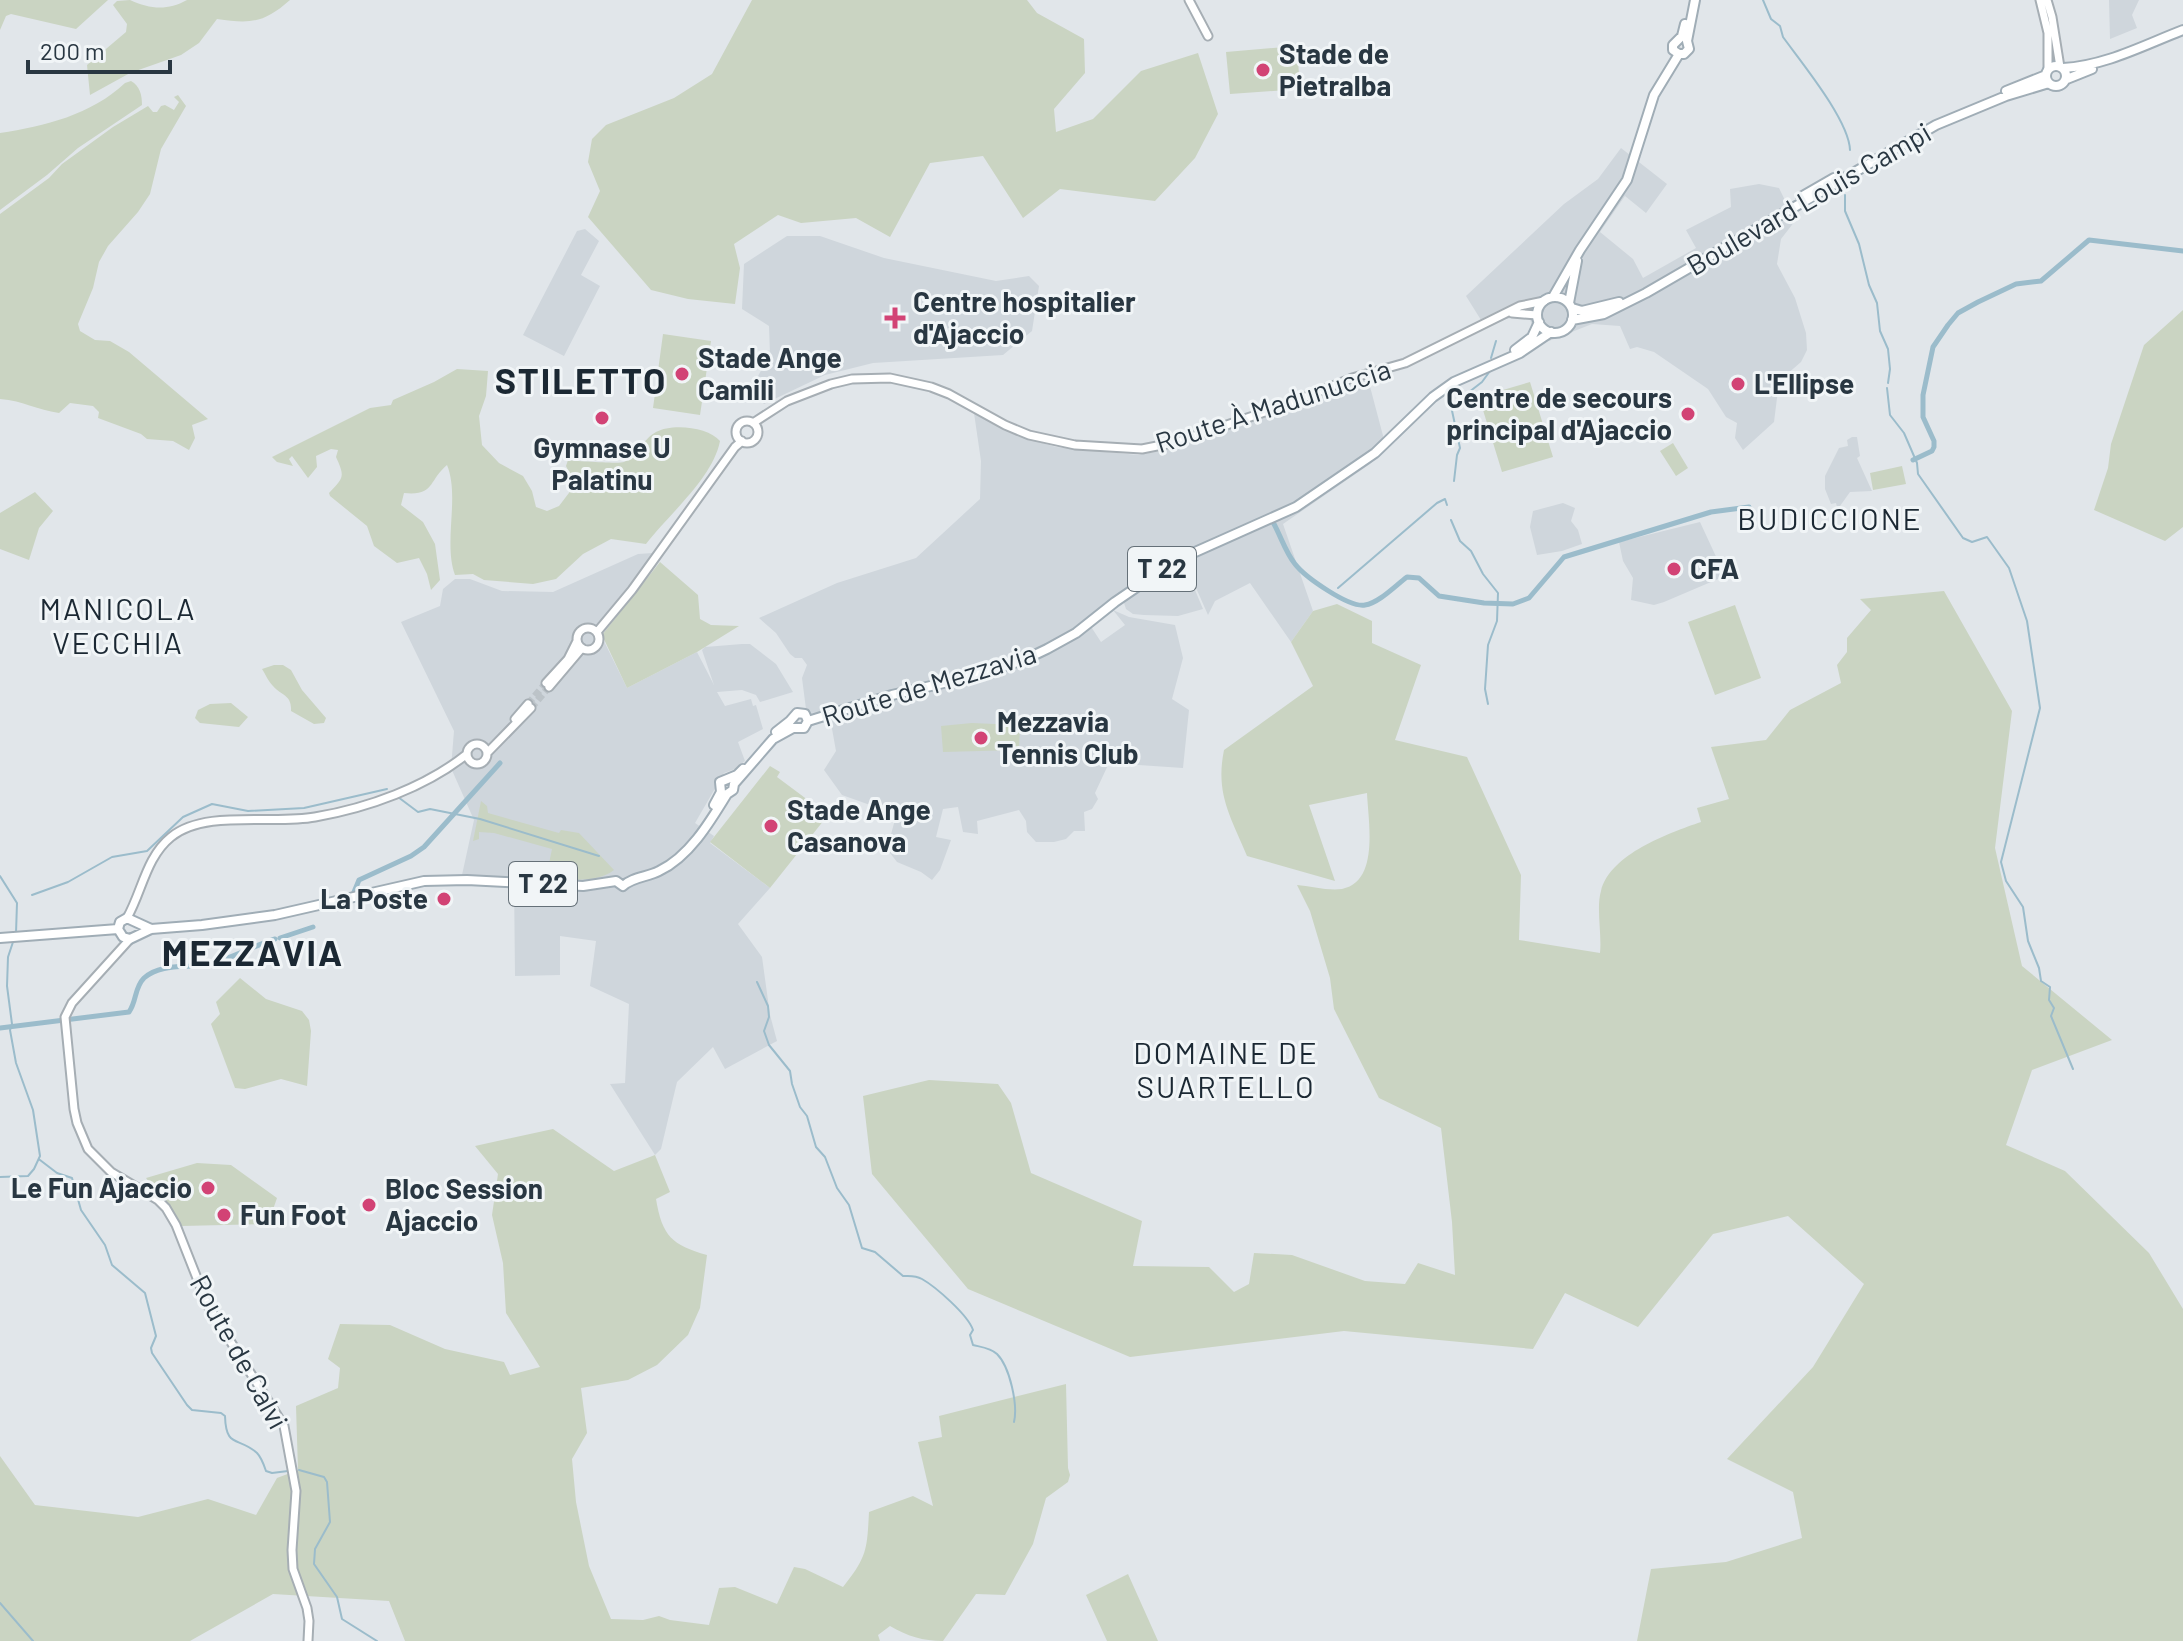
<svg xmlns="http://www.w3.org/2000/svg" width="2183" height="1641" font-family="Barlow,sans-serif">
<style>
.built{fill:#cfd6dc}
.green{fill:#cad4c2}
.lines{fill:none;stroke-linecap:round;stroke-linejoin:round}
.stream{stroke:#9bbccb;stroke-width:2}
.canal{stroke:#9bbccb;stroke-width:5}
.secondary-tunnel{stroke:#bcc3c8;stroke-width:7;stroke-dasharray:7 3.5;stroke-linecap:butt}
.secondary-casing{stroke:#a6aeb4;stroke-width:11}
.primary-casing{stroke:#a0adb6;stroke-width:12}
.secondary{stroke:#fff;stroke-width:7}
.primary{stroke:#fff;stroke-width:8}
.poi-dot{fill:#d24375;stroke:#f1f5f7;stroke-width:3}
.labels{text-anchor:middle;stroke-width:6;stroke-linejoin:round;paint-order:stroke}
.shield{fill:#f1f5f7;stroke:#657078;stroke-width:2}
.shield-label{font-size:26px;font-weight:bold;fill:#293742}
.poi-label{font-size:28px;font-weight:bold;fill:#293742;stroke:#f1f5f7;text-anchor:start}
.street-label{font-size:28px;fill:#293742;stroke:#f1f5f7}
.neighbourhood-label{font-size:30px;letter-spacing:2px;fill:#1b2833;stroke:#f1f5f7}
.district-label{font-size:36px;font-weight:bold;letter-spacing:2px;fill:#1b2833;stroke:#f1f5f7}
</style>
<rect width="100%" height="100%" fill="#e1e6ea"/>
<!-- built -->
<path class="built" d="M2109 0H2139L2132 15 2137 28 2110 39Z
M1621 148 1667 184 1646 213 1625 196 1600 232 1633 259 1643 278 1696 248 1686 230 1731 207 1730 189 1759 184 1779 188 1795 221 1781 239 1777 264 1795 298 1806 333 1807 350 1801 362 1786 375 1778 390 1774 422 1743 450 1735 438 1737 423 1726 417 1708 389 1654 352 1637 347 1630 349 1620 326 1592 324 1549 341 1532 325 1529 317 1523 316 1506 319 1486 328 1466 296 1564 204 1598 179Z
M585 229 599 241 581 275 600 286 564 356 523 335 577 231Z
M787 236H820L884 258 996 281 1029 276 1039 286 1032 331 1003 355 873 363 825 375 764 404 751 389 770 354 769 326 742 309 744 264Z
M1368 379 1386 447 1370 464 1283 524 1313 611 1291 642 1250 583 1215 601 1208 615 1181 554 1151 569 1086 619 1101 642 1125 625 1113 610 1129 617 1175 625 1183 658 1172 699 1189 710 1183 768 1109 763 1095 793 1098 799 1092 809 1084 812 1085 831H1074L1066 839 1054 842H1036L1027 832 1026 821 1019 810 977 821 978 834 963 832 958 807 943 809 936 837 951 840 940 870 932 880 921 872 897 862 887 849 899 805H870L842 795 824 770 836 751 829 712 809 713 806 709 802 678 807 665 802 658H795L790 654 776 633 759 618 837 583 916 558 980 499 981 461 974 413 1018 436 1056 447 1138 455 1167 450Z
M1852 437H1857L1860 456 1857 458 1872 491 1850 492 1840 506 1837 507 1836 503 1831 504 1825 489V476L1839 448 1848 446 1847 440Z
M1563 503 1575 508 1571 521 1578 530 1582 544 1562 551 1537 555 1530 527 1533 511Z
M1700 522 1725 576 1664 602 1654 605 1631 600 1633 578 1623 561 1619 542Z
M653 553 644 568 596 625 627 688 697 652 714 685 702 650 705 647 742 644H750L776 664 793 692 760 702 756 695 742 690 717 692 725 706 751 699 753 706 756 705 763 729 738 742 745 761 735 769 724 773 695 823 714 836 710 843 770 888 738 924 762 957 770 1015 777 1041 725 1069 713 1047 677 1082 661 1149 655 1155 610 1084 625 1083 629 1004 590 986 596 941 560 936V975L515 976 514 879 462 875 474 820 451 768 454 731 401 622 440 606 443 589 455 579H470L502 591 553 592 638 554Z
M1184 564 1203 609 1178 616 1144 615 1133 614 1126 609 1124 603 1130 597Z"/>
<!-- green -->
<path class="green" d="M0 0H108L76 29 11 14 6 16 0 30Z
M130 0C150 9 167 11 187 0H290C264 23 251 24 217 19L199 43 181 55 130 73 90 95 87 65 126 32 127 24 113 5 117 1Z
M752 0H1027L1037 13 1084 39 1085 73 1054 109 1056 132 1093 119 1141 71 1198 53 1218 114 1195 158 1155 201 1060 189 1023 218 983 156 930 163 890 237 856 218 801 223 778 215 734 244 740 268 735 304 688 299 651 290 588 217 600 191 588 162 592 139 606 125 674 98 712 74Z
M1297 46 1300 89 1230 94 1226 52Z
M131 81C140 86 142 95 142 105L78 148 47 175 0 210V133C45 126 91 115 125 83Z
M178 95 186 106 161 149 150 194 138 212 108 246 99 262 93 288 78 324 80 331 95 340 110 341 129 352 208 419 192 425 195 438 189 450 173 441 147 439 141 434 98 418 99 412 93 406 70 403 59 413C37 410 24 401 0 399V214L49 178 62 164 113 127 148 106 153 112H157L161 106 165 105 174 110 179 102 174 97Z
M2183 310V527L2165 541 2094 510 2108 468 2111 444 2144 345Z
M663 334 711 341 700 415 653 408Z
M457 369 488 371 486 396 479 416 482 445 499 463 523 476 532 491 536 507 547 511 559 506 575 485 566 466 568 460C575 461 620 464 624 462 638 456 643 439 656 432 672 423 709 427 720 441 713 478 669 514 646 544L611 539 583 554 556 579 533 584 484 580 473 574 455 575C443 542 460 497 447 465 428 481 435 496 404 493L401 505 423 522 435 544 440 580 431 590 427 574 419 558 397 563 374 546 367 526 330 496 329 493C344 477 345 477 336 457L338 450 331 449 316 456 317 467 308 478 292 456 289 459 293 466 277 462 272 457 370 408 391 405 393 400 434 382Z
M1530 382 1553 457 1502 472 1479 397Z
M1673 443 1688 468 1676 476 1660 451Z
M1902 466 1906 484 1873 490 1870 473Z
M35 492 53 511 39 528 29 560 0 549V513Z
M660 562 698 595 700 619 711 625 739 626 697 652 627 688 602 635Z
M1944 591 2012 711 1995 848 2022 966 2112 1040 2032 1070 2006 1145 2065 1171 2149 1253 2183 1309V1641H1637L1651 1569 1726 1562 1802 1538 1793 1492 1727 1459 1813 1367 1864 1284 1788 1216 1713 1234 1638 1327 1565 1293 1533 1349 1344 1331 1130 1357 968 1289 872 1174 863 1096 929 1080 998 1084 1011 1103 1031 1173 1142 1221 1133 1266 1209 1267 1234 1292 1249 1284 1254 1253 1292 1255 1365 1281 1405 1284 1418 1263 1455 1275 1452 1222 1441 1128 1379 1098 1334 1009 1330 978 1310 911 1297 885C1310 886 1328 891 1342 889 1380 882 1368 820 1367 793L1309 805 1335 881 1247 856C1231 817 1215 794 1224 750L1313 686 1291 642 1313 611 1337 604 1372 621V643L1421 665 1395 740 1467 757 1521 875 1519 940 1600 953C1602 935 1596 907 1601 891 1610 854 1669 833 1701 822L1697 808 1729 799 1711 747 1766 740 1790 710 1841 683 1837 665 1847 652V638L1871 610 1860 599Z
M1735 605 1761 678 1715 695 1688 622Z
M274 665H283L291 670 302 690 326 718 324 723 314 724 291 711C292 695 282 696 273 686 268 681 266 675 262 669Z
M231 703 248 717 239 727 200 723 195 718 198 710 210 704Z
M972 723 1020 725 1019 750 943 752 941 726Z
M770 766 780 772 777 777 828 815 770 888 710 842Z
M481 801 487 806 488 813 559 833 561 830 579 833 614 870C596 884 567 879 546 878L552 849 494 833 479 832V839L473 841Z
M240 978 266 999 302 1011 309 1020 311 1031 307 1086 281 1079 245 1089 235 1088 211 1024 220 1014 216 1002Z
M553 1129 614 1171 655 1155 670 1192 656 1199C662 1236 672 1245 707 1255L700 1308 688 1335 657 1365 628 1380 581 1388 587 1433 572 1459 576 1502 589 1566 611 1619 643 1620 659 1616 670 1620 709 1625 719 1588 735 1587 777 1604 794 1567 805 1569 843 1587C867 1557 867 1550 869 1512L913 1496 933 1506 918 1442 942 1437 939 1416 1066 1384 1068 1468 1070 1475 1068 1482 1046 1498 1033 1544 1005 1595 976 1594 943 1641C923 1641 907 1636 890 1626L878 1635 880 1641H405L389 1601 273 1594 190 1641H0V1456L35 1505 138 1517 208 1499 256 1515 277 1478 298 1470 296 1406 338 1388 340 1368 328 1359 340 1324 390 1325 445 1349 504 1362 510 1375 540 1367 506 1313 503 1263 492 1215 498 1174 475 1146Z
M197 1163 231 1165 277 1198 268 1224 182 1226 146 1178Z
M1128 1574 1158 1641H1107L1086 1595Z"/>
<g class="lines">
<!-- stream -->
<path class="stream" d="M1763 0 1771 19 1780 26 1783 37C1801 62 1849 120 1850 150
M1845 195V211L1859 244 1869 285 1877 303 1880 331 1888 349 1890 369 1888 383
M1491 358 1496 341
M1887 388 1890 415 1904 433 1917 463 1918 474 1963 538 1972 542 1987 537 2009 568 2027 621 2040 708 2001 862 2006 881 2023 907 2028 941 2039 968 2041 981 2050 987 2049 1000 2054 1008 2051 1016 2073 1069
M1454 481 1457 455 1460 448 1451 406 1482 382 1490 371
M1451 520 1460 541 1471 551 1483 574 1498 593 1497 621 1488 645 1485 689 1488 704
M1338 588 1437 503 1445 499 1447 505
M398 797 418 812 430 809 480 819 599 856
M0 876 17 903 16 933
M32 895 68 882 112 857 147 851 183 817 212 804 248 811 304 808 387 789
M757 982 768 1006 769 1017 764 1031 769 1045 790 1071 792 1084 800 1107 807 1116 816 1147 825 1157 837 1188 849 1205 862 1248 875 1252 903 1276C910 1276 915 1275 922 1279 936 1287 968 1315 973 1330L970 1335 973 1345C981 1347 991 1348 997 1354 1010 1367 1018 1405 1014 1422
M40 1160 57 1173 72 1178 81 1210 105 1245 112 1265 145 1293 156 1336 151 1348 152 1353 187 1405 192 1410 221 1413 225 1416C226 1449 238 1436 257 1453 261 1457 264 1465 266 1471L272 1473 288 1471
M0 1177 28 1176 34 1169 40 1156 33 1110 16 1063 10 1030 12 1024 7 986 8 957 14 939
M299 1470 324 1477 327 1482 330 1522 315 1549 314 1564 337 1597 342 1619 377 1641
M0 1603 33 1641"/>
<!-- canal -->
<path class="canal" d="M1913 460 1932 451 1934 447V441L1923 417V395L1933 347 1948 325 1958 313 1978 302 2016 284 2041 281 2089 240 2183 251
M1274 524C1281 537 1286 553 1295 564 1305 577 1349 608 1365 605 1379 603 1396 585 1407 577L1419 578 1439 596 1484 603 1513 604 1529 598 1564 557 1711 512 1749 507
M354 892 359 880 411 856 424 847 500 763
M280 938 313 927
M0 1028 129 1012C137 1001 134 988 144 978 162 962 189 969 210 964 233 958 253 946 275 939"/>
<!-- secondary-tunnel -->
<path class="secondary-tunnel" d="M528 704 546 683
M531 708 549 687"/>
<!-- secondary casing -->
<g class="secondary-casing">
<path id="secondary" d="M1189 0 1208 36
M2040 0 2048 33V70
M2047 0 2052 17 2060 67
M1512 313 1537 315
M736 432a11 11 0 1 1 22 0a11 11 0 1 1-22 0Z
M753 423 787 401 831 384 852 379 890 378 931 387 949 394 1005 425 1029 435 1075 445 1142 449 1177 442 1291 403 1352 378 1405 363 1520 306 1544 301
M577 639a11 11 0 1 1 22 0a11 11 0 1 1-22 0Z
M597 632 632 590 735 447 742 441
M546 683 568 659 577 641
M549 687 582 648
M515 719 528 704
M467 754a10 10 0 1 1 20 0a10 10 0 1 1-20 0Z
M487 753 531 708
M127 918C142 892 146 857 171 837 205 809 272 825 315 817 368 808 426 787 467 754
M130 939 72 1003 65 1017 74 1109 77 1123 88 1149 111 1172 158 1200 166 1208 176 1225 208 1306 284 1426 296 1491 292 1550 293 1569 307 1608 309 1621 308 1641"/>
</g>
<!-- primary casing -->
<g class="primary-casing">
<path id="primary" d="M1679 54H1684L1689 49 1687 41 1695 0
M1679 54 1673 50V45L1682 36 1685 24
M2046 76a10 10 0 1 1 20 0a10 10 0 1 1-20 0Z
M2063 68C2105 66 2144 45 2183 30
M2067 79 2092 69
M2006 91 2046 75
M1801 197 1834 178
M1553 297 1580 250 1627 180 1654 95 1679 54
M1537 315a18 18 0 1 1 36 0a18 18 0 1 1-36 0Z
M1569 303 1577 261
M1572 308 1582 311 1619 302
M1572 320 1604 314 1646 293 1936 125 2006 96 2049 83
M1515 350 1532 337 1539 322
M808 721 892 695 965 678 1024 660 1047 649 1076 633 1115 602 1175 561 1296 507 1375 453 1433 397 1454 382 1520 353 1551 332
M776 732 790 721 797 713 805 714 808 721
M714 805 721 792 720 782 737 775 743 769
M118 929 123 937 130 939 151 929 202 925 275 915 424 881 467 880 583 886 616 881 623 886C632 877 648 877 659 871 689 857 710 822 727 794L733 790 734 784 773 739 793 728H804L808 721
M118 929 120 922 127 918 151 929
M0 938 118 929"/>
</g>
<!-- secondary -->
<use href="#secondary" class="secondary"/>
<!-- primary -->
<use href="#primary" class="primary"/>
</g>
<!-- markers -->
<g class="poi-dot">
<circle cx="1263" cy="70" r="8"/>
<path d="M891 306h8v8h8v8h-8v8h-8v-8h-8v-8h8z"/>
<circle cx="682" cy="374" r="8"/>
<circle cx="1738" cy="384" r="8"/>
<circle cx="1688" cy="414" r="8"/>
<circle cx="602" cy="418" r="8"/>
<circle cx="1674" cy="569" r="8"/>
<circle cx="981" cy="738" r="8"/>
<circle cx="771" cy="826" r="8"/>
<circle cx="444" cy="899" r="8"/>
<circle cx="208" cy="1188" r="8"/>
<circle cx="369" cy="1205" r="8"/>
<circle cx="224" cy="1215" r="8"/>
</g>
<g class="labels">
<!-- shield labels -->
<g class="shield">
<rect x="1128" y="547" width="68" height="44" rx="6"/>
<rect x="509" y="862" width="68" height="44" rx="6"/>
</g>
<g class="shield-label">
<text x="1162" y="578">T 22</text>
<text x="543" y="893">T 22</text>
</g>
<!-- poi labels -->
<g class="poi-label">
<text x="1279" y="64">Stade de<tspan x="1279" dy="32">Pietralba</tspan></text>
<text x="913" y="312">Centre hospitalier<tspan x="913" dy="32">d'Ajaccio</tspan></text>
<text x="698" y="368">Stade Ange<tspan x="698" dy="32">Camili</tspan></text>
<text x="1754" y="394">L'Ellipse</text>
<text x="1672" y="408" text-anchor="end">Centre de secours<tspan x="1672" dy="32">principal d'Ajaccio</tspan></text>
<text x="602" y="458" text-anchor="middle">Gymnase U<tspan x="602" dy="32">Palatinu</tspan></text>
<text x="1690" y="579">CFA</text>
<text x="997" y="732">Mezzavia<tspan x="997" dy="32">Tennis Club</tspan></text>
<text x="787" y="820">Stade Ange<tspan x="787" dy="32">Casanova</tspan></text>
<text x="428" y="909" text-anchor="end">La Poste</text>
<text x="192" y="1198" text-anchor="end">Le Fun Ajaccio</text>
<text x="385" y="1199">Bloc Session<tspan x="385" dy="32">Ajaccio</tspan></text>
<text x="240" y="1225">Fun Foot</text>
</g>
<!-- street labels -->
<g class="street-label">
<text transform="translate(1809 199) rotate(-30)" y="10">Boulevard Louis Campi</text>
<text transform="translate(1273 406) rotate(-18)" y="10">Route À Madunuccia</text>
<text transform="translate(929 685) rotate(-17)" y="10">Route de Mezzavia</text>
<text transform="translate(239 1352) rotate(61)" y="10">Route de Calvi</text>
</g>
<!-- neighbourhood labels -->
<g class="neighbourhood-label">
<text x="1830" y="530">BUDICCIONE</text>
<text x="118" y="620">MANICOLA<tspan x="118" dy="34">VECCHIA</tspan></text>
<text x="1226" y="1064">DOMAINE DE<tspan x="1226" dy="34">SUARTELLO</tspan></text>
</g>
<!-- district labels -->
<g class="district-label">
<text x="581" y="394">STILETTO</text>
<text x="253" y="966">MEZZAVIA</text>
</g>
</g>
<!-- scale -->
<path d="M28 60v12h142v-12" fill="none" stroke="#293742" stroke-width="4"/>
<text x="40" y="60" font-size="24" fill="#293742" stroke="#f1f5f7" stroke-width="6" paint-order="stroke">200 m</text>
</svg>
